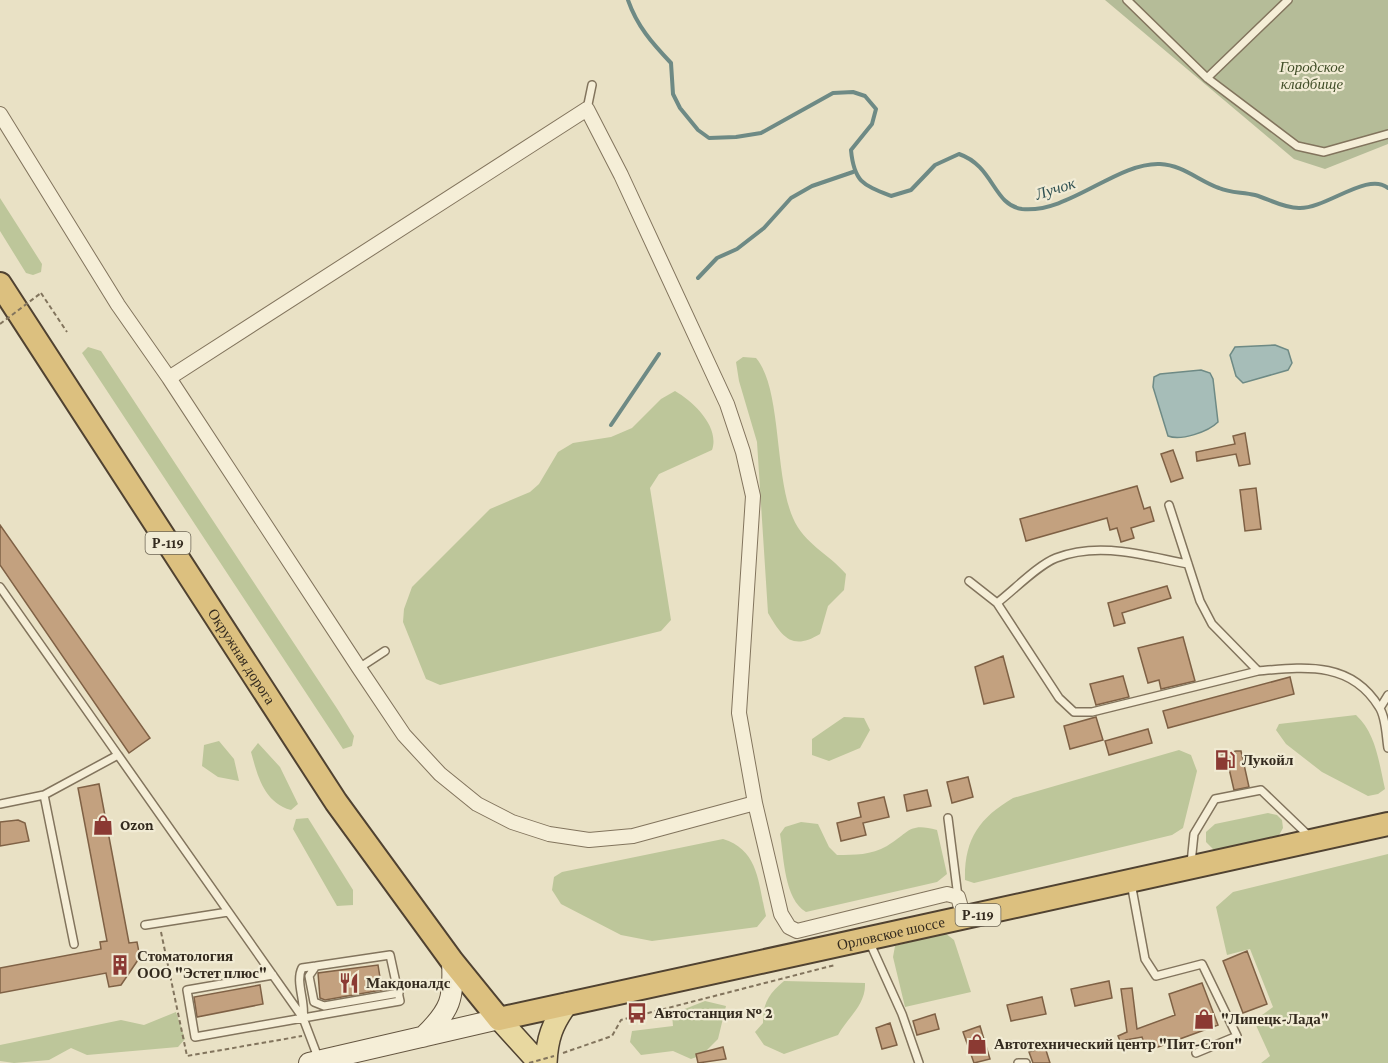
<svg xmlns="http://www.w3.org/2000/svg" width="1388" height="1063" font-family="'Crimson Pro',serif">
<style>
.green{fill:#bdc69a}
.cemetery{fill:#b5bc98}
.water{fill:#a6bdb8;stroke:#6e8a85;stroke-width:1.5}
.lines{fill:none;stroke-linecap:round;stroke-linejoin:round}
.stream{stroke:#6e8a85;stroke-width:4}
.building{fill:#c3a17f;stroke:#7f6145;stroke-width:1.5}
.service-casing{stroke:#82745d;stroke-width:10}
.minor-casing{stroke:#82745d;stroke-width:16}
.secondary-casing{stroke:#645540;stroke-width:22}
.primary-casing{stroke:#504231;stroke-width:24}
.trunk-casing{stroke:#504231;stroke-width:26}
.path{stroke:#82745d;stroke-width:2;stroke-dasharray:4.5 3;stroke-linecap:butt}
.service{stroke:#f5eed7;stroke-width:7}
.minor{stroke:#f5eed7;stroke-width:14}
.secondary{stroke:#f5eed7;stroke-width:20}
.primary{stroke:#e8d8a0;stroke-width:21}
.trunk{stroke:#dcc07f;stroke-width:22}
.path-bridge{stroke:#82745d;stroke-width:2;stroke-dasharray:4.5 3;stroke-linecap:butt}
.labels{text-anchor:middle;stroke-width:4.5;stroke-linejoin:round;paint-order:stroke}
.shield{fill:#f1ebd4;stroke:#6d6555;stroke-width:1.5}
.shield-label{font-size:14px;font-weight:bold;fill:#342b1f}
.park-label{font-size:15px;font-style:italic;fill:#414e28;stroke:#f1ebd4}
.street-label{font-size:15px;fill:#342b1f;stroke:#f1ebd4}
.poi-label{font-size:15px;font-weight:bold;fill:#342b1f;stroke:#f1ebd4;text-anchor:start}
.water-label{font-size:16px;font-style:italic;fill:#305152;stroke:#f1ebd4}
</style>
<rect width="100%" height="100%" fill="#e9e1c5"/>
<!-- green -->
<path class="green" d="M0 198 42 264 41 272 33 275 26 273 0 231Z
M88 347 101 351 338 710 354 736 352 746 343 749 82 353Z
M743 357 756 358C782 388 774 475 793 518 804 544 828 553 846 574L844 590 828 606 820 634C792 651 782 637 768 613L757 442 739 381 736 362Z
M675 391C694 402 720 427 712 450L659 474 650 488 671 620 661 631 440 685 426 679 403 622 404 609 412 587 490 509 530 492 539 484 558 452 573 443 611 437 632 428 661 399Z
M1356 715C1376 733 1379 763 1385 789L1378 794 1368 796 1322 772 1286 744 1276 730 1279 724Z
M844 717 864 718 870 730 860 748 829 761 812 755V739Z
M219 741 234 759 239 781 218 777 202 766 204 745Z
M258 743 280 767 298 804 291 810C264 802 258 777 251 752Z
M1179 750 1191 755 1197 771 1183 828 1172 835 974 883 965 880C964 840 979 818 1013 798Z
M1268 813 1277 815 1282 820 1283 828 1278 837 1216 852 1206 842V832L1215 824Z
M308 818 353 890V905L337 906 293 829 296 819Z
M801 822 818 824 829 847 837 855C855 855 871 855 887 846 909 833 908 822 937 830L947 874 937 882 806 912C784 899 784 857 780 834L785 827Z
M723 839C759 850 758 883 766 916L757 927 652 941 621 935 561 904 552 890 554 877 562 872Z
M1388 854V1063H1261L1270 1056 1254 1021 1273 1007 1250 949 1227 955 1216 907 1233 892Z
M945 933 954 940 971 992 905 1007 893 957 895 946Z
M784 981 865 983C866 1005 848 1017 838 1035L784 1054 764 1045 755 1032 763 1023C763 1002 769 994 784 981Z
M705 1001 726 1006 718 1039 702 1055 691 1059 673 1051 641 1055 630 1042 632 1031 673 1026 672 1014Z
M176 1012 185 1039 178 1047 87 1055 71 1048 49 1060 14 1063 0 1061V1045L121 1020 144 1025Z"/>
<!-- cemetery -->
<path class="cemetery" d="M1105 0H1388V144L1325 169 1294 159Z"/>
<!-- water -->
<path class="water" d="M1275 345 1288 350 1292 363 1288 370 1243 383 1236 376 1230 355 1235 347Z
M1201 370 1210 373 1213 379 1218 422C1208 432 1181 441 1168 436L1153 387 1154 377 1160 374Z"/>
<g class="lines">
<!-- stream -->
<path class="stream" d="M628 0C637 26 652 43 671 63L673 94 680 108 698 130 709 138 736 137 761 133 833 93 853 92 865 96 876 109 872 124 851 150C854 182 863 185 891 196L911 190 935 165 959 154C994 166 993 205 1022 209 1068 214 1117 162 1160 164 1183 165 1199 181 1219 188 1230 193 1243 192 1255 195 1269 199 1283 208 1299 208 1326 209 1368 171 1388 188
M698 278 717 258 737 249 764 228 791 198 812 186 853 172
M611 425 659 354"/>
</g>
<!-- building -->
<path class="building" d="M1245 433 1250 464 1239 466 1236 454 1197 461 1196 452 1235 444 1233 436Z
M1173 450 1183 478 1171 482 1161 454Z
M1137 486 1144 509 1150 507 1154 521 1131 528 1134 538 1121 542 1117 528 1110 530 1107 518 1026 541 1020 519Z
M1256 488 1261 529 1245 531 1240 490Z
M0 525 150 738 129 753 0 565Z
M1167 586 1171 598 1122 613 1125 623 1114 626 1108 603Z
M1183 637 1195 681 1161 689 1159 680 1148 683 1138 648Z
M1003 656 1014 697 984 704 975 667Z
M1123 676 1129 697 1096 705 1090 684Z
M1290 677 1294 694 1168 728 1163 711Z
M1096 717 1103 740 1070 749 1064 726Z
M1148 729 1152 743 1109 755 1105 741Z
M1236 751H1241L1249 787 1234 790 1228 764 1224 765 1221 755Z
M968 777 973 797 952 803 947 782Z
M99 784 129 943 137 942 140 957 121 985 109 987 106 973 0 993V968L101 949 100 942 107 941 78 788Z
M927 790 931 806 907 811 904 795Z
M884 797 889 817 863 823 866 835 841 841 837 823 861 817 858 803Z
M18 820 25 823 29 841 0 846V822Z
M1247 951 1267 1004 1243 1013 1223 961Z
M378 965 382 990 325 1000 320 998 318 973Z
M1109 981 1112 998 1075 1006 1071 989Z
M1202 983 1218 1025 1147 1051 1142 1037 1120 1041 1118 1036 1127 1032 1121 989 1132 988 1137 1029 1175 1015 1169 994Z
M260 985 263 1004 197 1017 194 997Z
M1042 997 1046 1014 1011 1021 1007 1005Z
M935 1014 939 1029 917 1035 913 1021Z
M890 1023 897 1045 882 1049 876 1028Z
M980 1026 990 1059 974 1063 963 1032Z
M723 1047 726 1059 698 1063 696 1054Z
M1045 1047 1050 1063H1033L1029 1052Z"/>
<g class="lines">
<!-- service casing -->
<g class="service-casing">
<path id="service" d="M1127 0 1207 78 1297 146 1324 152 1388 134
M1207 78 1288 0
M587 109 592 85
M1169 505 1200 601 1212 624 1258 671C1305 667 1351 661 1379 707 1386 717 1386 736 1388 748
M969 581 997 603 1059 698 1074 712H1092L1258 671
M0 587 118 755
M997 603C1014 590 1038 565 1056 558 1100 541 1145 556 1188 564
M359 668 385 651
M1380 708 1388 695
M44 795 74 944
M0 804 44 795 118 755 303 1018 319 1060
M948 818 958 897
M1191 863 1194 834 1215 799 1261 790 1309 836
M1131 883 1145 959 1156 976 1202 964 1237 1036 1196 1053
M145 925 228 912
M869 941 902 1014 919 1063
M273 975 187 990 195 1037 400 1001 390 955 316 966 309 976 314 1002 324 1006 399 993
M303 1018C306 1002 295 982 302 968L316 966
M1018 1063H1026"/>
</g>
<!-- minor casing -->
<g class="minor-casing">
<path id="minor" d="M0 114 118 305 169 378 359 668 404 735 440 774 477 804 512 822 549 834 589 840 633 836 755 803 781 914 789 927 797 931 947 894 958 897 964 918
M169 378 587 109 621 175 727 404 743 452 753 496 739 713 755 803"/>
</g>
<!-- secondary casing -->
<g class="secondary-casing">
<path id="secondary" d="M423 1037C451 1010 454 999 452 961
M309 1063 499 1019"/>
</g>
<!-- primary casing -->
<g class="primary-casing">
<path id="primary" d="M499 1019 539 1063
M546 1063C547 1039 552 1024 567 1004"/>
</g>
<!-- trunk casing -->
<g class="trunk-casing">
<g id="trunk">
<path id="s1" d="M0 284 336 802 452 961 499 1019C796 956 1091 888 1388 824"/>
</g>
</g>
<!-- path -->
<path class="path" d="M41 293 67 332
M161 932 187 1056 302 1036
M563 1053 612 1036 621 1020 835 965"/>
<!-- service -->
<use href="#service" class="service"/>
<!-- minor -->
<use href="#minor" class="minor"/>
<!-- secondary -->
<use href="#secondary" class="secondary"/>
<!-- primary -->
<use href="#primary" class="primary"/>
<!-- trunk -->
<use href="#trunk" class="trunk"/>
<!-- path-bridge -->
<path class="path-bridge" d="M0 324 41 293
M529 1063 554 1056"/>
</g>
<!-- icons -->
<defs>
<g id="fuel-bare" transform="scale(1.62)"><path d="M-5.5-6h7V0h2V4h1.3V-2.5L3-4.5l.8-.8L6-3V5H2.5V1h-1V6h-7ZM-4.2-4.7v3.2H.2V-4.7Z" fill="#8b3a33" stroke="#f1ebd4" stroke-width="2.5" paint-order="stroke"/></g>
<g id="shop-bare" transform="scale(1.62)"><path d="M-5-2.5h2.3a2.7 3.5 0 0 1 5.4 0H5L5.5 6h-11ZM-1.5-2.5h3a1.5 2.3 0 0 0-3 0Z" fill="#8b3a33" stroke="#f1ebd4" stroke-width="2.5" paint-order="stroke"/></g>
<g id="building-bare" transform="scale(1.62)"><path d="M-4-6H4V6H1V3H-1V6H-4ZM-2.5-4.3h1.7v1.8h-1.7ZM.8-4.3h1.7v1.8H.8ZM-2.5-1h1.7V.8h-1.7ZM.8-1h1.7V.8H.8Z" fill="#8b3a33" stroke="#f1ebd4" stroke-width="2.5" paint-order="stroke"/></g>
<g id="restaurant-bare" transform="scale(1.62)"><path d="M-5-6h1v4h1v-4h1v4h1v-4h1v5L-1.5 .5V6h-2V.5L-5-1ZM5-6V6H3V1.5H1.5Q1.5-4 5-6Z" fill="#8b3a33" stroke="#f1ebd4" stroke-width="2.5" paint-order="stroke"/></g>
<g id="bus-bare" transform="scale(1.62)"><path d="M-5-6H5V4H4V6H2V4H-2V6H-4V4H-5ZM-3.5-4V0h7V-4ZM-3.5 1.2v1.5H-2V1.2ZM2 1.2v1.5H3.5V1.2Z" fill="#8b3a33" stroke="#f1ebd4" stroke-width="2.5" paint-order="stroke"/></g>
</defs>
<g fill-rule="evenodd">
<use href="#fuel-bare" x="1225" y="760"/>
<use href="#shop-bare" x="103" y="825"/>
<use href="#building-bare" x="120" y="965"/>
<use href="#restaurant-bare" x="349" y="983"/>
<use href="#bus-bare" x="637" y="1013"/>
<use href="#shop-bare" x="1204" y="1019"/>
<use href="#shop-bare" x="977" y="1044"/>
</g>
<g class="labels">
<!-- shield labels -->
<g class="shield">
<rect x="145.5" y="532" width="45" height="22" rx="4.5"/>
<rect x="955.5" y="904" width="45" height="22" rx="4.5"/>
</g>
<g class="shield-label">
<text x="168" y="548">Р-119</text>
<text x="978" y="920">Р-119</text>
</g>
<!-- park labels -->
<g class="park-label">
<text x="1312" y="72">Городское<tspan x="1312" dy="17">кладбище</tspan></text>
</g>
<!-- street labels -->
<g class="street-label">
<text dy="5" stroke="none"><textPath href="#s1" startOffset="444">Окружная дорога</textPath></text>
<text dy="5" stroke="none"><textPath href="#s1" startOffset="1290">Орловское шоссе</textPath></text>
</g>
<!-- poi labels -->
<g class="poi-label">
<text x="1242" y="765">Лукойл</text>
<text x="120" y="830">Ozon</text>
<text x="137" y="961">Стоматология<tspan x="137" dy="17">ООО "Эстет плюс"</tspan></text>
<text x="366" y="988">Макдоналдс</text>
<text x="654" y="1018">Автостанция № 2</text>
<text x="1221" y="1024">"Липецк-Лада"</text>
<text x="994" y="1049">Автотехнический центр "Пит-Стоп"</text>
</g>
<!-- water labels -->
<g class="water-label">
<text transform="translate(1055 188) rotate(-18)" y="6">Лучок</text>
</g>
</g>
</svg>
